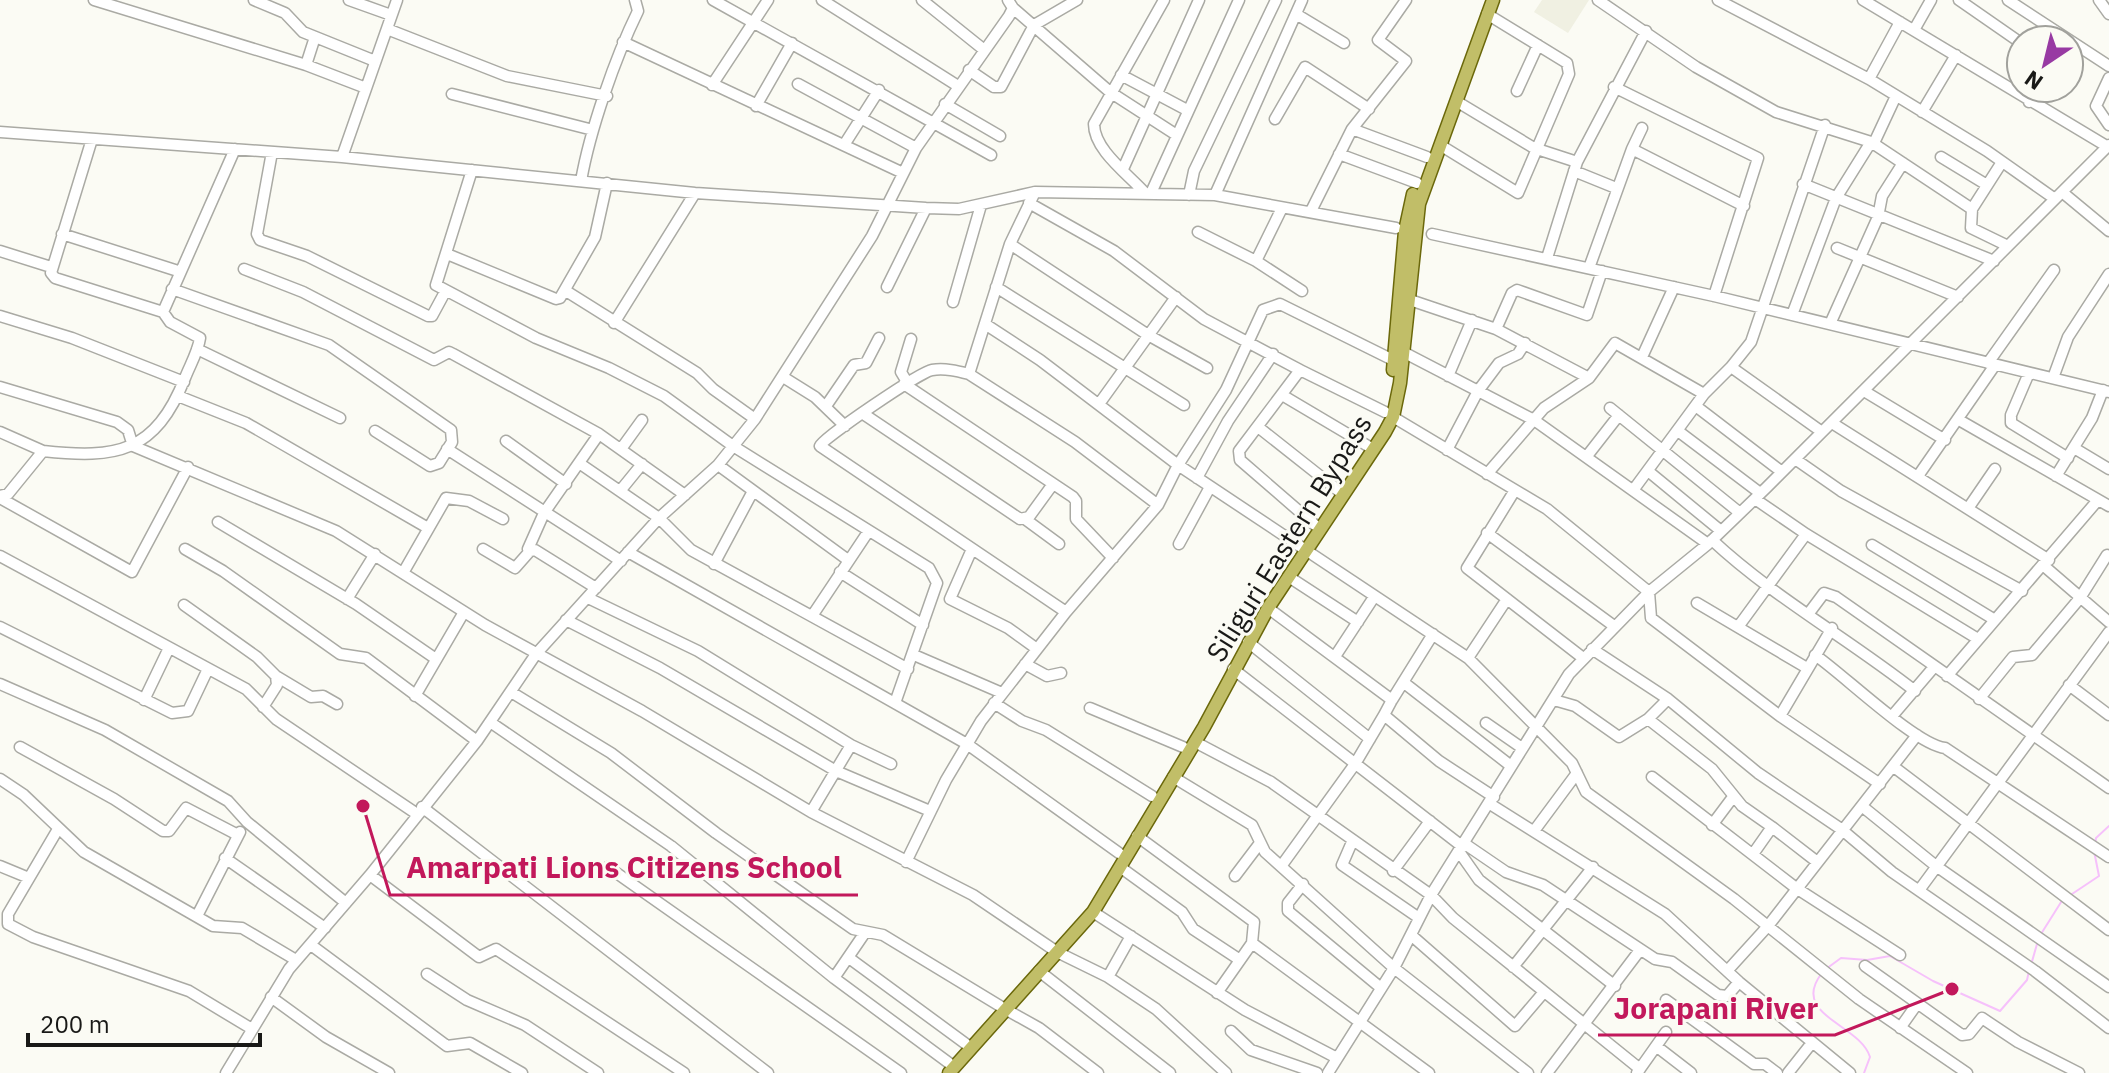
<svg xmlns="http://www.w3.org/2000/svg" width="2109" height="1073" font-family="'IBM Plex Sans',sans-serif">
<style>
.built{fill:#f0f0e2}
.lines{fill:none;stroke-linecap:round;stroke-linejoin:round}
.stream{stroke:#f6c1fb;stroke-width:2}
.minor-casing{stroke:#aaaaa4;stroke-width:13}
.major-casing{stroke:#6b680b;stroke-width:15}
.minor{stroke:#fff;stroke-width:10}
.major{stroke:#c1be68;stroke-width:12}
.labels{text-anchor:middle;stroke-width:6;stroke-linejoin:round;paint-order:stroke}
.street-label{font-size:28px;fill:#191917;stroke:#fbfbf4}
.leader{fill:none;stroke:#c2185b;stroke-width:3}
.callout-dot{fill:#c2185b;stroke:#fbfbf4;stroke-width:3}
.callout-label{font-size:30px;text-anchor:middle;font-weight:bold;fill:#c2185b;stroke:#fbfbf4;stroke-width:6;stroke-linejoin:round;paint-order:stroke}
</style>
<rect width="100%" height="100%" fill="#fbfbf4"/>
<!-- built -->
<path class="built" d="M1542 0H1589L1568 33 1534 12Z"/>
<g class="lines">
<!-- stream -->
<path class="stream" d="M2095 845 2096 838 2109 826
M2069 896 2099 876 2094 851
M2041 934 2063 899
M2031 965 2037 944
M1826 969 1841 958 1867 960 1890 956 1933 981 2000 1011 2027 980 2029 971
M1822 973C1789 1015 1860 1024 1870 1057L1864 1073"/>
<!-- minor casing -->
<g class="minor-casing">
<path id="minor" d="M94 0 306 65 366 88
M254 0 285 13 303 32 375 61
M349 0 391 15
M713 0 991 155
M822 0 958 86
M922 0 983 49
M1598 0 1696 67 1776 112 1871 142 1972 209 1971 228 2008 246
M1718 0 1869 79 1987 151 2055 199
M1863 0 2108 147
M1959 0 2021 43
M2008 0 2109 66
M2099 0 2109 14
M1013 8 1110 92 1175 134
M1296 14 1344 43
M387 29 507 76 607 96
M1914 30 1931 0
M623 42 903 173
M306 65 315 37
M969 70 994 87H1001L1034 25 1077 0
M1121 75 1187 110
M2109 78 2096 106 2109 125
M1869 79 1900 22
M798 84 916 148
M712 85 768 0
M1614 87 1758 158 1714 296
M1517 91 1538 45
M452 94 593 130
M1456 101 1534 148 1577 162
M2029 102 2038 88
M945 104 1000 136
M756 106 792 43
M1922 112 1956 55
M1275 119 1305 67 1369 109
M1352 129 1427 157
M0 132 342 157 695 193 926 208 959 209 1035 192 1215 195 1396 228
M92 139 51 273 55 278 163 312
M1874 143 1895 98
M844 145 879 90
M1440 145 1518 193 1569 74 1567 63 1487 14
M1632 149 1642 128
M272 152 257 234 260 240 307 256 428 316H432L445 292
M1339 154 1417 183
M342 157 397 0
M1941 157 1987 185
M1123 169 1199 0
M472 170 436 285 536 338 609 368 664 396 733 446 929 568 937 583 895 703
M1574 171 1616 188
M581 181C590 130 615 58 638 11L635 0
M1803 184 1994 261
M1035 192 1010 244 969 374C957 371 945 368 932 370 920 372 823 438 820 446L1066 612
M2062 192 2109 231
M1145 193C1128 174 1094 150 1094 124L1164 0
M1151 193 1239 0
M1189 195 1194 171 1276 0
M1215 195 1302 0
M1029 203 1114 251 1204 319 1300 370
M1972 209 2002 162
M1311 211 1352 129 1406 61 1378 40 1406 0
M1198 232 1256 261 1302 291
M62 234 178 271
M1432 234 1714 296 2109 392
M1010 244 1148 335 1207 368
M1837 248 1958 297
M0 251 51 267
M447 254 556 299 560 298 595 237 607 183
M1547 258 1577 162 1646 31
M1256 261 1282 208
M1589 268 1632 149 1744 206
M244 269 303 292 434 360 449 352 453 354 599 434 685 495
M887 287 926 208
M996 287 1184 405
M172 289 329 345 451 430 452 442 439 463 430 466 375 431
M566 291 697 373 713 389 755 419
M1407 299 1496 329 1589 378
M953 302 981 205
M1792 315 1836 198 1871 142
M0 316 72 338 184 382
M614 323 695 193
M985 324 1040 360 1178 465 1468 658 1572 763 1586 792 1734 899 1859 999 1967 1073
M1830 324 1878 217 1882 196 1903 163
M1496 329 1512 293 1517 290 1587 315 1602 271
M197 349 340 418
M1403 352 1534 420 1708 544
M1642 357 1674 287
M1988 363 2054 270
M1731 367 1751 342 1825 125
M2029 373 2011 415V423L2068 458
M969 374 1075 442 1158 505
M1448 376 1472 320
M783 377 815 397 845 426
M2053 378 2068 337 2109 274
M907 382 901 372 911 339
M904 384 1073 497 1076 501V519L1113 558
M0 387 117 422 128 430 133 446
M1864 391 1945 440
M1282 395 1368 446
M178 396 246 423 428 528
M1099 404 1176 297
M826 406 854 365 866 363 879 338
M1697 407 1782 472
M1610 408 1740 513
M865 415 1020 519 1029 517 1053 484
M1393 417 1547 509 1649 592 1651 618 1780 716 1880 784
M1959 420 2109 506
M1832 423 2049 560
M1258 427 1339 491
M1678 431 1760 493
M0 432 43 451
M506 441 566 484
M133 446 336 531 485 625 642 711 811 812 973 895 1057 952 1108 977 1156 1009 1226 1073
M2074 448 2109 469
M447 449 621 561
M621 449 642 420
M1447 450 1478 391 1499 363 1518 354 1525 343
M1587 456 1619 415
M1795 459 1841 491 2022 591
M579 463 659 518 691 550 908 669
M718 465 848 560
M1648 471 1721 531
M1487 474 1544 408 1589 378 1615 343 1704 394
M1918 476 1995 365
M2056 476 2092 418 2103 390
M1197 478 1228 421 1273 354
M1634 489 1704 394 1731 367 1822 432
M1515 490 1467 568 1583 658
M620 491 642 464
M0 496 8 494 43 451C117 459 155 453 185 378 190 365 198 352 200 338L170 322 163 312 235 149
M0 498 132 572 188 467
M1755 499 1806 534 1978 639
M1969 507 1995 469
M1025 519 1059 544
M218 522 356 604 436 659
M1315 525 1240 460 1239 451 1300 370 1385 412
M1487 533 1614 626
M1712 540C1773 597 1849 639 1915 691
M1179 544 1210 487
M1872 545 1995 620
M185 549 223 571 340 654 366 658 477 741
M483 549 515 568 530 551 535 550 596 588
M528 549 544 513 599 434
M972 549 950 599 1008 628 1037 649
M628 552 967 744 1119 853
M0 556 246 689 276 719 417 814
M714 564 753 491
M2044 566 2109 622
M840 572 923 625
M403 573 446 498 469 501 503 519
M1289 577 1358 622
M588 598 698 651 851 745 891 764
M347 599 375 554
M1697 603 1807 668
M184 605 257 657 276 676 277 685 263 707
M1268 608 1392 700 1384 715
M1809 613 1824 593 1836 597 2109 788
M812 616 868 532
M566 620 660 668 836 771 930 811
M0 627 172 713 188 711 207 671
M1738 627 1806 534
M1248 642 1370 739
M1592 649 1668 699 1758 773 1841 829 1892 872 2035 971 2109 1028
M914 655 1002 693
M1336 655 1374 597
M1815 655C1844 675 1916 745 1945 748L2109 857
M1468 658 1507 599
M1025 664 1047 676 1061 673
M1233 669 1463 847
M276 676 311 697 323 696 337 704
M1947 676 2098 500
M1403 682 1511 766
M0 684 105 730 228 801 247 822 346 903
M2069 685 2109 715
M511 692 611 753 716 833 853 929 883 935 1000 1006
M415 696 464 612
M1979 699 2013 657 2032 655 2080 598 2107 555
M144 700 168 650
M1392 700 1433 634
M1554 700 1575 706 1619 737 1648 719 1668 699
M994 703 1022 721 1046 730 1152 796
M1090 708 1183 747
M1893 715 1934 667
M1780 716 1832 628
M1648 719 1712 769 1742 806 1772 827 1753 854
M490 722 671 846 834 978 949 1063
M1486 723 1522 748
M1195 742 1271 782 1431 895 1453 918 1640 1069
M20 747 114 799 163 831H169L186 808 238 835
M1894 767 2109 930
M1173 777 1252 825 1265 852 1394 968 1528 1073
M1652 777 1796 888 1900 955
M0 779 24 795 84 852 213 926 242 928 296 960
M1490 804 1665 914 1739 982 1850 1073
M422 807 768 1073
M1863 807 1936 866 2109 987
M811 812 851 745
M1712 825 1733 797
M1772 827 1816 861
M58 829 8 914V924L33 937 189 991 252 1029
M1534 831 1577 773
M1137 836 1254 922 1252 943 1217 993
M1352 842 1342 865 1419 918
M1465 844 1506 872 1543 885 1655 959 1672 962 1718 995 1727 996 1739 982
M1460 853 1479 880 1615 986
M225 858 325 928
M906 862 946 780 981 721 1066 612 1158 505 1178 465 1226 390 1263 310 1280 304 1393 360
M1282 865 1355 764 1384 715 1439 761 1494 797
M0 866 29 878
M608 867 901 1073
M1120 867 1182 912 1193 929 1240 960
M1393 871 1430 821
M370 875 479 957 496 949 684 1073
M1235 876 1260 843
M1303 884 1288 903V911L1381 988
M1920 889 2109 632
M1093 912 1245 1010 1337 1058
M197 916 240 832
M1411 935 1515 1026 1544 992
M1252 943 1429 1073
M311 945 447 1046 470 1043 522 1073
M849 958 966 1044
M1865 966 1962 1035 1969 1034 1982 1018 2018 1042 2079 1073
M1513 967 1593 867
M1728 970 1768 926 1917 735
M1039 971 1170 1073
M427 974 467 1000 525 1025 598 1073
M1108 977 1131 936
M834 978 864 934
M271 997 326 1037 389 1073
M1666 1000 1754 1064H1765L1777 1073
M1005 1009 1039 1028 1098 1073
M1900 1028 1917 1004
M1231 1031 1251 1050 1317 1073
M1656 1046 1691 1073
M226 1073 289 969 370 875 477 741 536 654 659 518 718 465 755 419 872 236 916 148 1009 16 1013 8 1008 0
M1328 1073 1394 968 1431 895 1569 674 1649 592 1708 544 1766 488 2109 145
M1547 1073 1640 950
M1637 1073 1666 1032
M1788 1073 1811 1044"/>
</g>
<!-- major casing -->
<g class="major-casing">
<path id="major" d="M1393 370 1405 231 1413 194
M949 1073 1093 912 1204 727 1268 608 1385 432 1393 417 1400 383 1419 204 1493 0"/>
</g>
<!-- minor -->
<use href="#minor" class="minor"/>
<!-- major -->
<use href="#major" class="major"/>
</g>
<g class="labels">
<!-- street labels -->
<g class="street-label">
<text transform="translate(1289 538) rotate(-58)" y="10">Siliguri Eastern Bypass</text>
</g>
</g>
<!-- callouts -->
<path class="leader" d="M363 806L390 895H858M1952 989L1835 1035H1598"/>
<g class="callout-dot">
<circle cx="363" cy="806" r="8"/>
<circle cx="1952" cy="989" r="8"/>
</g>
<g class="callout-label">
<text x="624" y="878">Amarpati Lions Citizens School</text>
<text x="1716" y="1019">Jorapani River</text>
</g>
<!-- north arrow -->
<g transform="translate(2045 64) rotate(215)"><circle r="38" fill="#fbfbf4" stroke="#a1a19c" stroke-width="2"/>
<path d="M0-6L14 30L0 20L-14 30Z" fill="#983aa3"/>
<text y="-12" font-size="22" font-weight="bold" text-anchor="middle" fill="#191917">N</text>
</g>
<!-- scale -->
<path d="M28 1033v12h232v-12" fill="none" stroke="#191917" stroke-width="4"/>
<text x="40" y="1033" font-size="24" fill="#191917" stroke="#fbfbf4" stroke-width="6" paint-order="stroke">200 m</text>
</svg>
